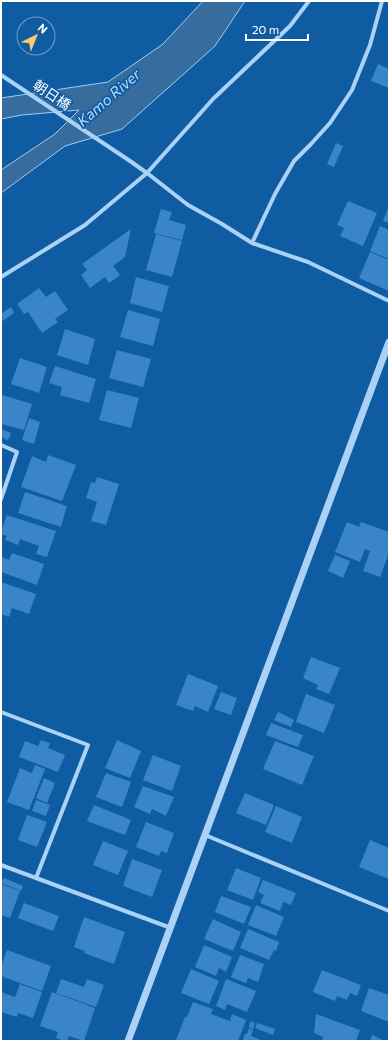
<svg xmlns="http://www.w3.org/2000/svg" width="390" height="1042" font-family="Commissioner,'Noto Sans JP',sans-serif">
<style>
.water{fill:#376c9f;stroke:#9ccef9}
.building{fill:#3985c8}
.lines{fill:none;stroke-linecap:round;stroke-linejoin:round}
.minor{stroke:#aad2f6;stroke-width:4}
.tertiary{stroke:#aad2f6;stroke-width:7}
.labels{text-anchor:middle;stroke-width:3.5;stroke-linejoin:round;paint-order:stroke}
.street-label{font-size:14px;fill:#fff;stroke:#105ca2}
.water-label{font-size:15px;font-style:italic;fill:#b7dcfc;stroke:#105ca2}
</style>
<rect width="100%" height="100%" fill="#105ca2"/>
<!-- water -->
<path class="water" d="M203 1H245L215 46 122 129 65 146 1 193V170L55 134 79 110 22 115 1 119V98L108 82 163 44Z"/>
<!-- building -->
<path class="building" d="M378 64 389 69V88L371 81Z
M336 143 343 146 334 167 327 164Z
M348 201 377 213 363 246 340 236 344 228 337 225Z
M389 206V223L383 221Z
M161 209 172 212 169 220 186 225 182 240 154 233Z
M380 226 389 230V259L370 251Z
M131 229 125 257 113 266 120 275 109 283 105 277 90 288 81 275 87 270 82 264Z
M156 234 182 241 172 277 146 270Z
M370 252 389 260V291L359 278Z
M136 277 169 286 162 312 130 303Z
M39 288 46 297 55 291 68 310 55 319 58 322 42 333 28 312 24 314 17 304Z
M11 307 14 313 1 322V314Z
M128 310 160 319 153 346 120 337Z
M65 329 95 339 88 365 57 355Z
M117 350 151 359 143 387 109 378Z
M20 358 47 367 39 393 11 384Z
M55 366 96 379 89 403 60 395 62 387 49 383Z
M107 390 139 398 131 428 99 420Z
M2 395 32 404 24 430 1 424Z
M29 418 40 422 34 444 22 440Z
M1 429 11 433 8 440 1 437Z
M48 455 76 465 62 501 21 487 32 456 46 462Z
M97 477 119 484 106 525 91 521 97 502 86 498 91 482 95 483Z
M25 492 67 506 61 527 18 513Z
M7 515 56 531 47 557 36 554 39 546 20 539 18 545 5 540 7 536 1 534V531Z
M347 522 359 527 361 522 389 532V553L380 577 363 571 370 551 365 549 360 562 335 552Z
M12 553 44 564 37 585 1 572V557L9 560Z
M335 555 350 561 343 578 328 571Z
M1 582 36 594 29 614 12 608 9 617 1 614Z
M311 657 340 668 329 694 316 689 318 685 303 678Z
M188 674 218 686 208 712 195 706 193 711 176 705Z
M221 692 237 698 231 715 214 709Z
M306 694 335 705 324 733 296 722Z
M278 712 294 720 291 727 274 720Z
M271 723 303 735 298 747 266 735Z
M41 740 50 743 48 748 65 755 58 772 19 757 25 741 38 746Z
M117 740 141 751 130 778 105 768Z
M275 741 314 756 302 785 263 769Z
M153 755 181 766 172 791 143 780Z
M35 765 45 769 29 810 7 802 20 768 32 773Z
M106 773 131 782 122 807 96 797Z
M44 778 55 783 47 803 36 798Z
M143 786 174 797 166 816 152 809 150 814 134 807Z
M245 793 274 805 266 825 236 813Z
M36 800 50 805 46 816 32 811Z
M94 805 131 820 125 835 87 821Z
M276 806 302 817 292 843 265 832Z
M27 815 47 822 37 847 18 840Z
M146 822 174 833 167 853 161 851 159 856 136 847Z
M370 840 389 848V879L359 867Z
M103 841 128 851 118 875 93 865Z
M132 859 162 870 152 897 123 886Z
M236 868 261 878 253 900 227 890Z
M4 878 23 886 21 891 1 883Z
M263 880 296 893 291 905 283 902 280 911 260 903 264 895 258 892Z
M1 884 20 891 10 918 1 915Z
M221 896 251 907 244 924 215 912Z
M24 903 59 916 53 931 18 918Z
M256 905 284 917 276 936 248 925Z
M84 917 125 932 114 964 84 953 85 951 74 947Z
M213 919 241 932 233 951 204 939Z
M248 929 279 942 276 951 274 950 269 960 240 948Z
M204 945 232 957 226 972 219 968 216 976 195 967Z
M7 950 51 966 42 991 1 976V967Z
M240 955 264 964 258 982 248 978 246 983 231 977Z
M191 969 219 981 209 1004 181 993Z
M322 970 361 985 357 996 350 993 347 1000 337 996 335 1001 313 992Z
M61 979 84 987 87 979 104 985 96 1007 56 993Z
M226 979 256 991 247 1012 227 1004 225 1010 216 1006Z
M20 984 42 992 33 1018 18 1013 17 1017 1 1012V992L15 997Z
M369 988 389 995V1022L361 1011Z
M52 992 95 1008 84 1041 69 1036 67 1041H64L56 1038 58 1032 40 1026Z
M193 1002 213 1009 211 1014 230 1021 232 1014 246 1020 238 1041 176 1040 185 1017H187Z
M316 1014 360 1030 356 1041H322L323 1037 314 1033Z
M250 1021 255 1023 253 1029 249 1027Z
M257 1023 275 1029 273 1035 255 1028Z
M249 1028 253 1030 251 1036 263 1041H244L243 1040 245 1034H247Z
M372 1035 385 1041H370Z"/>
<g class="lines">
<!-- minor -->
<path class="minor" d="M1 75 130 161 147 173 188 205 222 224 252 243 308 262 389 301
M252 243 275 194 294 161 311 144 330 123 352 90 370 45 382 1
M1 277 85 225 147 173 213 99 290 26 309 1
M1 445 17 452 1 499
M1 712 88 745 36 878
M205 835 389 911
M1 865 171 928"/>
<!-- tertiary -->
<path class="tertiary" d="M128 1041 389 342"/>
</g>
<g class="labels">
<!-- street labels -->
<g class="street-label">
<text transform="translate(52 95) rotate(34)" y="5">朝日橋</text>
</g>
<!-- water labels -->
<g class="water-label">
<text transform="translate(109 98) rotate(-41)" y="5">Kamo River</text>
</g>
</g>
<!-- border -->
<rect width="390" height="1042" fill="none" stroke="#ffffff" stroke-width="4"/>
<!-- north arrow -->
<g transform="translate(36 36) rotate(43)"><circle r="19" fill="#105ca2" stroke="#709dc7"/>
<path d="M0-3L7 15L0 10L-7 15Z" fill="#ffca6f"/>
<text y="-6" font-size="11" font-weight="bold" text-anchor="middle" fill="#ffffff">N</text>
</g>
<!-- scale -->
<path d="M246 34v6h62v-6" fill="none" stroke="#ffffff" stroke-width="2"/>
<text x="252" y="34" font-size="12" fill="#ffffff" stroke="#105ca2" stroke-width="3" paint-order="stroke">20 m</text>
</svg>
